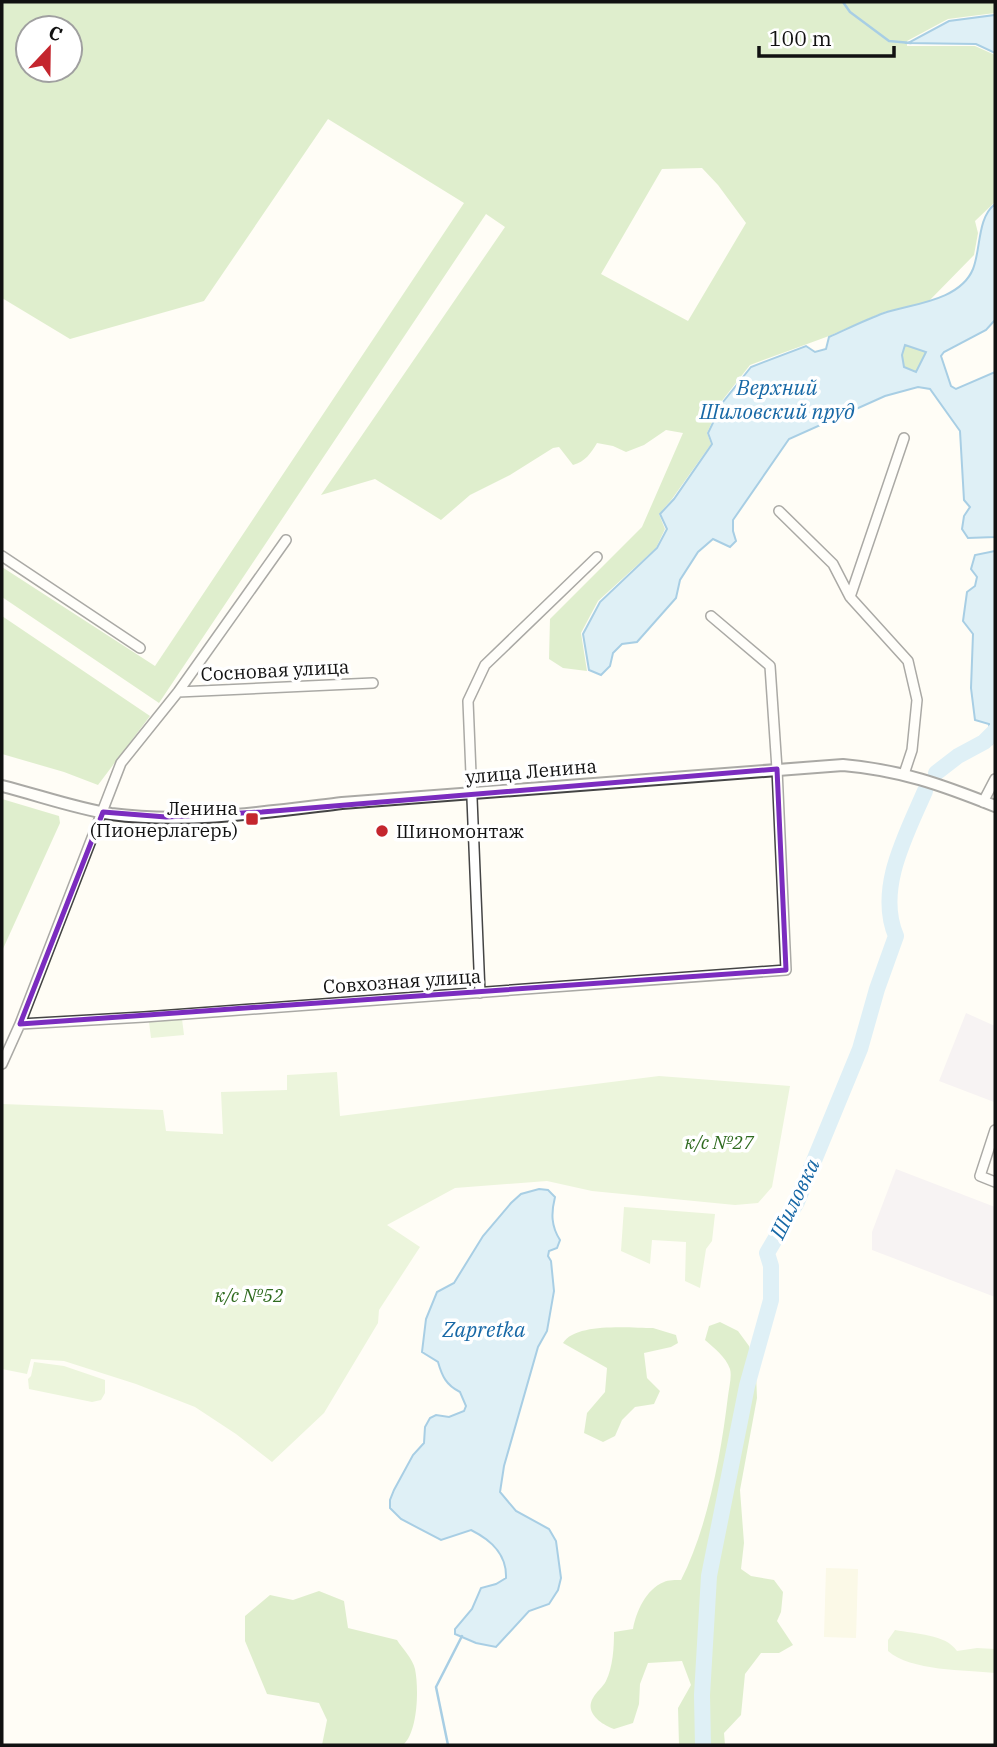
<svg xmlns="http://www.w3.org/2000/svg" width="997" height="1747" font-family="'IBM Plex Serif',serif">
<style>
.industrial{fill:#eee6ef}
.farmland{fill:#f6f3d4}
.green{fill:#d5ebbd}
.forest{fill:#b9dc9c;fill-rule:evenodd}
.water{fill:#b9e0f7;stroke:#3f96cf;stroke-width:2;fill-rule:evenodd}
.lines{fill:none;stroke-linecap:round;stroke-linejoin:round}
.stream{stroke:#3f96cf;stroke-width:2.5}
.river{stroke:#b9e0f7;stroke-width:16}
.minor-casing{stroke:#444;stroke-width:12}
.tertiary-casing{stroke:#444;stroke-width:14}
.minor{stroke:#fff;stroke-width:9}
.tertiary{stroke:#fff;stroke-width:10}
.marked{fill:none;stroke:#7b2cbf;stroke-width:5;stroke-linejoin:round}
.poi-dot{fill:#c4262e;stroke:#fff;stroke-width:2.5}
.labels{text-anchor:middle;stroke-width:7;stroke-linejoin:round;paint-order:stroke}
.street-label{font-size:19px;fill:#111;stroke:#fff}
.poi-label{font-size:19px;fill:#111;stroke:#fff;text-anchor:end}
.park-label{font-size:19px;font-style:italic;fill:#2f6b1f;stroke:#fff}
.water-label{font-size:21px;font-style:italic;fill:#1768a6;stroke:#fff}
</style>
<rect width="100%" height="100%" fill="#fffdf5"/>
<!-- industrial -->
<path class="industrial" d="M966 1013 995 1026 994 1102 939 1081Z
M896 1169 995 1207V1297L872 1250V1232Z"/>
<!-- farmland -->
<path class="farmland" d="M826 1568 858 1569 856 1638 824 1637Z"/>
<!-- green -->
<path class="green" d="M182 1019 184 1035 151 1038 149 1022Z
M337 1072 340 1116 659 1076 790 1086 772 1187 758 1203 735 1205 592 1191 547 1181 455 1188 387 1225 420 1247 379 1310 378 1323 324 1413 272 1462 236 1434 195 1407 136 1384 64 1361 31 1359 27 1374 2 1369V1104L163 1110 166 1131 223 1134 221 1092 287 1090V1075Z
M624 1207 715 1214 712 1241 706 1249 700 1288 685 1281 686 1242 652 1240 650 1264 621 1251Z
M34 1362 64 1366 105 1380V1393L101 1400 92 1402 29 1389 28 1379 31 1376Z
M895 1630C915 1634 946 1634 957 1651L977 1648 995 1649V1673C966 1670 910 1671 888 1651V1640Z"/>
<!-- forest -->
<path class="forest" d="M2 2H995V13L948 19 907 41V46H975L995 55V202L975 221 978 233 974 255 928 302 884 312 829 336 750 365 721 402 707 433 711 444 672 499 659 514 665 529 656 548 598 601 581 633 587 671 563 668 549 659 550 619 642 527 683 433 666 430 644 445 626 452 613 446 597 443C591 453 585 462 573 465L559 447 553 448 510 475 470 495 441 520 375 479 321 495 505 227 486 214 159 703 2 597V567L155 666 464 203 328 119 204 301 70 339 2 298ZM70 28V70H28V28ZM702 168 718 185 746 223 688 321 601 274 662 169Z
M904 345 926 352 916 372 904 367 902 355Z
M2 616 150 716 98 785 64 772 2 754Z
M2 799 59 816 60 823 2 951Z
M720 1322 738 1331 749 1346 756 1373 757 1398 740 1490 744 1543 741 1569 751 1576 774 1580 783 1592 781 1612 777 1621 793 1645 779 1653H761L745 1674 741 1715 724 1733 725 1745H679L678 1708 691 1685 682 1661 648 1663 640 1684 639 1704 633 1723 614 1729C602 1725 584 1713 593 1698 596 1692 603 1687 606 1681 613 1667 614 1647 614 1632L633 1629C636 1612 646 1589 664 1582 668 1580 676 1580 681 1580 708 1527 721 1454 728 1396 729 1388 732 1376 730 1369 726 1357 714 1348 705 1340L709 1326Z
M653 1328 676 1335 678 1343 671 1347 644 1353 647 1378 660 1391 654 1404 635 1407 622 1420 615 1436 603 1442 584 1433 587 1413 605 1392 607 1368 563 1343C576 1322 631 1328 653 1328Z
M319 1591 344 1601 348 1628 397 1640C402 1648 413 1659 415 1669 419 1688 418 1732 403 1745H322L327 1720 319 1703 267 1694 245 1641V1616L270 1595 293 1600Z"/>
<!-- water -->
<path class="water" d="M995 15V53L976 44 908 43 949 21Z
M995 204V320L986 330 944 352 941 356 951 386 956 389 995 372V537L968 538 962 529 964 516 970 507 964 500 960 431 930 389 918 387 885 396 789 439 733 520V531L736 541 730 547 713 539 698 552 680 580 676 598 637 642 622 644 613 653 610 666 601 675 589 670 583 634 600 602 657 548 667 529 660 514 674 499 712 444 708 433 723 402 751 367 806 346 815 352 826 349 829 337C847 329 865 320 884 313 911 304 960 301 973 269 981 249 977 218 995 204ZM905 345 926 352 916 372 904 367 902 355Z
M995 551V738L992 744 984 742 990 732 989 724 975 720 971 688 973 634 963 621 967 592 975 586 977 577 971 569 975 555Z
M539 1189 548 1190 555 1197C551 1213 551 1226 560 1240L557 1248 549 1251 548 1256 551 1261 554 1291 547 1331 538 1347 504 1466 500 1492 516 1511 549 1529 556 1541 561 1578 558 1590 549 1604 529 1611 496 1647 476 1643 455 1634V1629L472 1609 481 1588 496 1584 506 1578C507 1554 491 1540 471 1530L441 1540 401 1519 390 1508V1500L394 1490 413 1455 424 1443 425 1427 430 1418 436 1415 449 1417 464 1411 466 1406 460 1392C446 1385 442 1376 438 1362L422 1352 426 1319 437 1292 454 1283 483 1236 511 1203 521 1194Z"/>
<g class="lines">
<!-- stream -->
<path class="stream" d="M843 2 850 12 889 41 911 43
M448 1745 436 1687 462 1636"/>
<!-- river -->
<path class="river" d="M936 773 958 756 984 742 995 731
M703 1745 702 1695 709 1576 747 1386 771 1300V1266L767 1253 797 1202 860 1049 877 989 896 936C876 889 906 835 925 791"/>
<!-- minor casing -->
<g class="minor-casing">
<path id="minor" d="M779 511 833 564 850 597
M2 556 140 648
M178 692 373 683
M904 774 912 750 917 700 908 661 850 597 904 438
M983 802 995 779
M480 993 468 701 485 665 597 557
M20 1024 144 1017 786 970 777 769 770 666 711 616
M2 1064 20 1024 121 763 178 692 286 540
M995 1130 980 1176 995 1182"/>
</g>
<!-- tertiary casing -->
<g class="tertiary-casing">
<path id="tertiary" d="M2 786C38 795 74 808 111 814 187 824 267 812 342 803L843 765C901 770 942 785 995 806"/>
</g>
<!-- minor -->
<use href="#minor" class="minor"/>
<!-- tertiary -->
<use href="#tertiary" class="tertiary"/>
</g>
<!-- marked area -->
<path d="M0 0H997V1747H0ZM777 769 786 970 20 1024 103 812 166 817 262 812Z" fill="#fffdf5" fill-opacity=".55" fill-rule="evenodd"/>
<path class="marked" d="M777 769 786 970 20 1024 103 812 166 817 262 812Z"/>
<!-- markers -->
<g class="poi-dot">
<rect x="245" y="812" width="14" height="14" rx="3.5"/>
<circle cx="382" cy="831" r="7"/>
</g>
<g class="labels">
<!-- street labels -->
<g class="street-label">
<text transform="translate(275 670) rotate(-3)" y="7">Сосновая улица</text>
<text transform="translate(531 771) rotate(-5)" y="7">улица Ленина</text>
<text transform="translate(402 981) rotate(-4)" y="7">Совхозная улица</text>
</g>
<!-- poi labels -->
<g class="poi-label">
<text x="238" y="815">Ленина<tspan x="238" dy="22">(Пионерлагерь)</tspan></text>
<text x="396" y="838" text-anchor="start">Шиномонтаж</text>
</g>
<!-- park labels -->
<g class="park-label">
<text x="719" y="1149">к/с №27</text>
<text x="249" y="1302">к/с №52</text>
</g>
<!-- water labels -->
<g class="water-label">
<text x="777" y="395">Верхний<tspan x="777" dy="24">Шиловский пруд</tspan></text>
<text transform="translate(795 1199) rotate(-64)" y="7">Шиловка</text>
<text x="484" y="1337">Zapretka</text>
</g>
</g>
<!-- border -->
<rect width="997" height="1747" fill="none" stroke="#111111" stroke-width="7"/>
<!-- north arrow -->
<g transform="translate(49 49) rotate(22)"><circle r="33" fill="#ffffff" stroke="#a0a0a0" stroke-width="2"/>
<path d="M0-5L12 26L0 18L-12 26Z" fill="#c4262e"/>
<text y="-10" font-size="19" font-weight="bold" text-anchor="middle" fill="#111111">С</text>
</g>
<!-- scale -->
<path d="M759 46v10h135v-10" fill="none" stroke="#111111" stroke-width="3.5"/>
<text x="769" y="46" font-size="21" fill="#111111" stroke="#ffffff" stroke-width="5" paint-order="stroke">100 m</text>
</svg>
